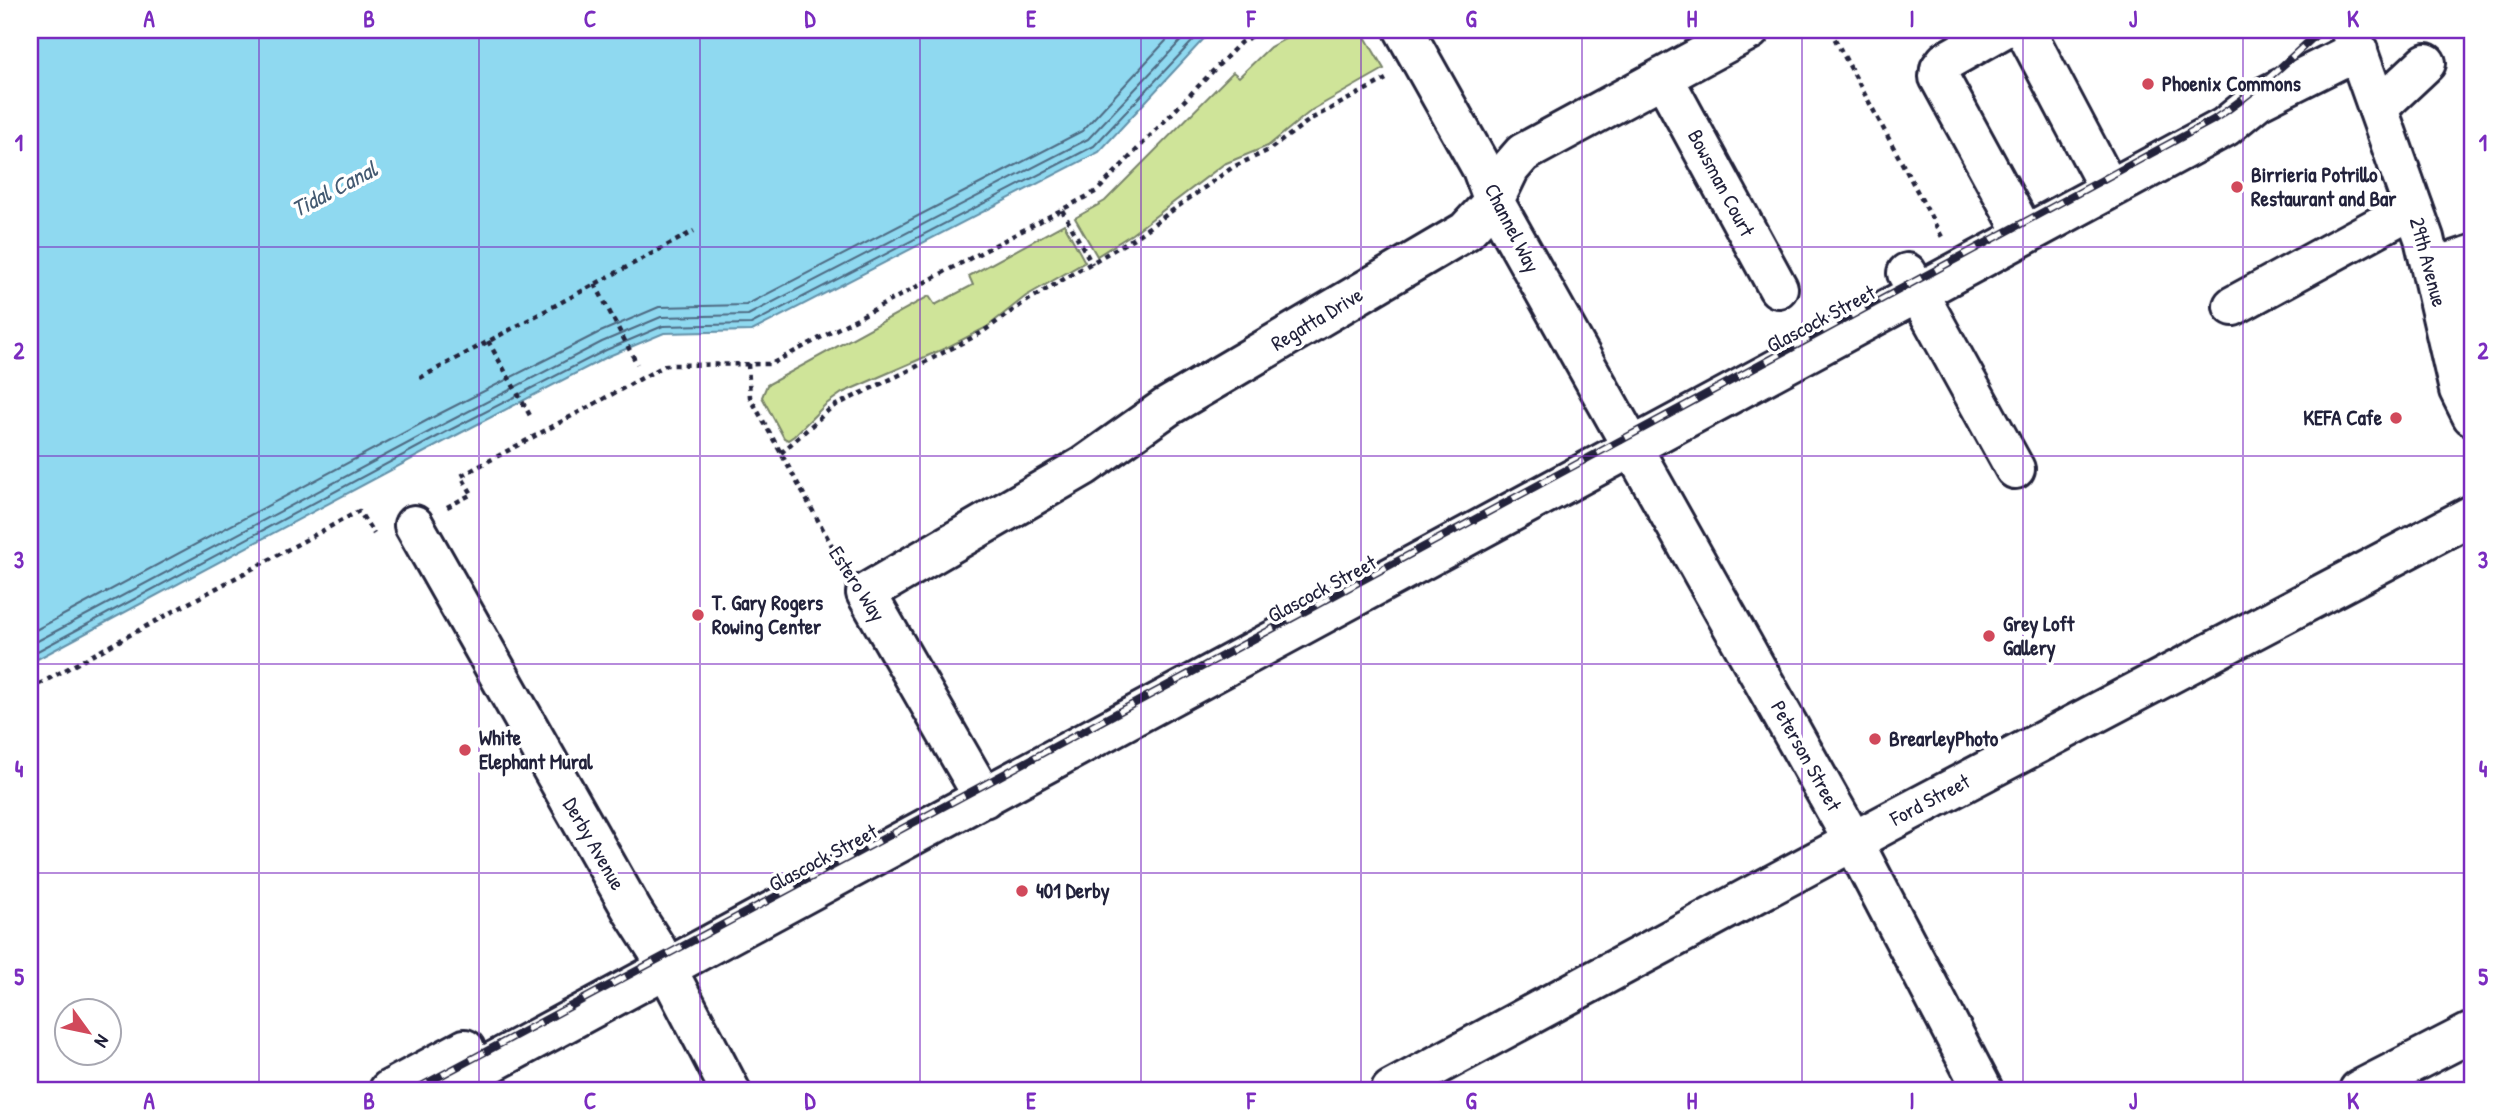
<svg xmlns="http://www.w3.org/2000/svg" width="2502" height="1120" font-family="'Patrick Hand',sans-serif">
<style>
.green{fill:#cfe499;stroke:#78836a;stroke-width:2}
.water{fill:#8fd9f0;stroke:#6390a8;stroke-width:2}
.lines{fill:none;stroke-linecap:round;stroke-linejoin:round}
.shore{stroke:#4e6b83;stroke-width:2}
.minor-casing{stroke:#22223b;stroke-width:44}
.major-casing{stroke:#22223b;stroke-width:44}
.path{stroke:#22223b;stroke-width:4.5;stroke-dasharray:5 5;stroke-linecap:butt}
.minor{stroke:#fff;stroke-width:38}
.major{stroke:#fff;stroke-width:38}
.rail-casing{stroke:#22223b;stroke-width:8}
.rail{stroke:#fff;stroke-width:5;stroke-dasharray:16;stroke-linecap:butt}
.grid{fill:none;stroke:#7b2cbf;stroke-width:2;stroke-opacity:0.55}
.poi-dot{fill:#d1495b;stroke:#fff;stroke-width:2.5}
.labels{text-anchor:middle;stroke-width:7;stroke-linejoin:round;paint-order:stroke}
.poi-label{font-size:21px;font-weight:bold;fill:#22223b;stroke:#fff;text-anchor:start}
.street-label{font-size:21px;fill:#22223b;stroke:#fff}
.water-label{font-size:23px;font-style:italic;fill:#435971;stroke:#fff}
.neatline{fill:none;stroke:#7b2cbf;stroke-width:2.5}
.grid-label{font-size:23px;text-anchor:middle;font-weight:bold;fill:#7b2cbf}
</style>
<rect width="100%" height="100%" fill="#fff"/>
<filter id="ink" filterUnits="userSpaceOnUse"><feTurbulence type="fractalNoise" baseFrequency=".0143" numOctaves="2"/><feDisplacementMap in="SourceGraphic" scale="14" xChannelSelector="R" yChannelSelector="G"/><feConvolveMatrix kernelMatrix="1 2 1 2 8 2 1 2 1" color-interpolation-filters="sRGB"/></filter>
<g filter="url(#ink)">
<!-- green -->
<path class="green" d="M1301 30H1361L1384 69 1312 110 1268 146 1224 164 1132 234 1097 256 1075 218 1105 201 1233 72 1239 77 1270 47Z
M1064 224 1085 262 1026 296 987 327 948 347 842 393 825 405 794 436 788 440 784 438 762 397 767 385 929 296 935 305 973 285 969 276Z"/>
<!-- water -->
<path class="water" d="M30 30H1212L1099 152 752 331 664 333 609 356 451 438 30 663Z"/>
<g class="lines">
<!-- shore -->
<path class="shore" d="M30 633 439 414 598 333 659 307 746 305 1082 131 1176 30
M30 645 444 424 602 342 661 317 748 315 1088 139 1191 30
M30 655 448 431 606 350 663 326 751 324 1094 146 1203 30"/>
<!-- minor casing -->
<g class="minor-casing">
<path id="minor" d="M1404 30 1482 169 1494 201 1853 841 1983 1090
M2001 30 1946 61 1940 69 1939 77 2025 235
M2025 30 2109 189
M1663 77 1778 288
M2378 108 2426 63
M2442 265 2472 255
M1907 273 2015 469
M2233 306 2413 208
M414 525 633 912 656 948 730 1090
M984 798 866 593 1084 466 1167 407 1466 231 1494 201 1510 168 1523 153 1750 30
M389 1090 465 1049
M441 1090 2225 127 2258 100 2358 50
M1391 1090 1891 821 2472 515
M2359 1090 2472 1032"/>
</g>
<!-- major casing -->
<g class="major-casing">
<path id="major" d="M2350 30 2424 238 2459 390 2472 416
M2438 260 2472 311"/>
</g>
<!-- path -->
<path class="path" d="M1830 30 1942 237
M1062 210 1092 264
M595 284 637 364
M488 341 532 419
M748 364 750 397 841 562
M420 378 694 231
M781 453 832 407 908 371 981 333 1025 302 1134 238 1233 167 1269 150 1311 119 1386 79
M447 507 472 494 461 476 666 365 771 364 1097 191 1241 42 1264 30
M30 689 359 511 374 534"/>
<!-- minor -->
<use href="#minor" class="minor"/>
<!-- major -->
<use href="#major" class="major"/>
<!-- rail casing -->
<g class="rail-casing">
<path id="rail" d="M414 1090 978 788 2213 120C2253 94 2287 62 2321 30"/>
</g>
<!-- rail -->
<use href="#rail" class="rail"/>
</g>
</g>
<!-- grid -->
<path class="grid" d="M259 30V1090M479 30V1090M700 30V1090M920 30V1090M1141 30V1090M1361 30V1090M1582 30V1090M1802 30V1090M2023 30V1090M2243 30V1090M30 247H2472M30 456H2472M30 664H2472M30 873H2472"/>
<!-- markers -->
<g class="poi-dot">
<circle cx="2148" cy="84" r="7"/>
<circle cx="2237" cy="187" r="7"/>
<circle cx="2396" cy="418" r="7"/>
<circle cx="698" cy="615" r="7"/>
<circle cx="1989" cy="636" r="7"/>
<circle cx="1875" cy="739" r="7"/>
<circle cx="465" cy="750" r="7"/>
<circle cx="1022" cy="891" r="7"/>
</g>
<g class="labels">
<!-- poi labels -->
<g class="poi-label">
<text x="2162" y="91">Phoenix Commons</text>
<text x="2251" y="182">Birrieria Potrillo<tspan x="2251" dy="24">Restaurant and Bar</tspan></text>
<text x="2382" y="425" text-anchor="end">KEFA Cafe</text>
<text x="712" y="610">T. Gary Rogers<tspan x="712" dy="24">Rowing Center</tspan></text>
<text x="2003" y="631">Grey Loft<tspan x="2003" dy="24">Gallery</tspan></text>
<text x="479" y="745">White<tspan x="479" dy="24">Elephant Mural</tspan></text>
<text x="1889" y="746">BrearleyPhoto</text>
<text x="1036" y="898">401 Derby</text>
</g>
<!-- street labels -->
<g class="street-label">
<text transform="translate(1721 183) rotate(62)" y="7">Bowsman Court</text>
<text transform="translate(1512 228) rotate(63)" y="7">Channel Way</text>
<text transform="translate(2428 262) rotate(75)" y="7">29th Avenue</text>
<text transform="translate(1317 319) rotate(-31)" y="7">Regatta Drive</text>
<text transform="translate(1821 319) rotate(-28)" y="7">Glascock Street</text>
<text transform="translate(857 584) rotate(57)" y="7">Estero Way</text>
<text transform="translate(1322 589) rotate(-28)" y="7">Glascock Street</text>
<text transform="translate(1806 756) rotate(61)" y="7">Peterson Street</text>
<text transform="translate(1930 800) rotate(-28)" y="7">Ford Street</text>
<text transform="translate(594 844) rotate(60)" y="7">Derby Avenue</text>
<text transform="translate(823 858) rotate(-28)" y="7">Glascock Street</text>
</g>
<!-- water labels -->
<g class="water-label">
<text transform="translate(334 189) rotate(-28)" y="8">Tidal Canal</text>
</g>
</g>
<!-- margin -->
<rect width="2502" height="1120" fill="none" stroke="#fff" stroke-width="77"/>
<!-- north arrow -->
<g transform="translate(88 1032) rotate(123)"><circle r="33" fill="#ffffff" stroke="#a7a7b1" stroke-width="2"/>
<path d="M0-5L12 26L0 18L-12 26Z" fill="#d1495b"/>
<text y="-10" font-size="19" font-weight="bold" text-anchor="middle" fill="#22223b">N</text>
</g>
<rect x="38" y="38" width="2426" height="1044" class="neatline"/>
<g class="grid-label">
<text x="149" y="27">A</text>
<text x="369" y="27">B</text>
<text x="590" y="27">C</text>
<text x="810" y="27">D</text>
<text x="1031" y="27">E</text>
<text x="1251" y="27">F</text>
<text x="1471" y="27">G</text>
<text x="1692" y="27">H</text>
<text x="1912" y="27">I</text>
<text x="2133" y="27">J</text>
<text x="2353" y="27">K</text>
<text x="19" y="151">1</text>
<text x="2483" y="151">1</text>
<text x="19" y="359">2</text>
<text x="2483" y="359">2</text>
<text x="19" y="568">3</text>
<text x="2483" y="568">3</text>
<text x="19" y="777">4</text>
<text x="2483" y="777">4</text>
<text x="19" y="985">5</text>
<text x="2483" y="985">5</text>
<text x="149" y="1109">A</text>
<text x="369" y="1109">B</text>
<text x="590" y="1109">C</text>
<text x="810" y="1109">D</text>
<text x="1031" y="1109">E</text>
<text x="1251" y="1109">F</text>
<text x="1471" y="1109">G</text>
<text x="1692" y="1109">H</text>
<text x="1912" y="1109">I</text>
<text x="2133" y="1109">J</text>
<text x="2353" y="1109">K</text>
</g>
</svg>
